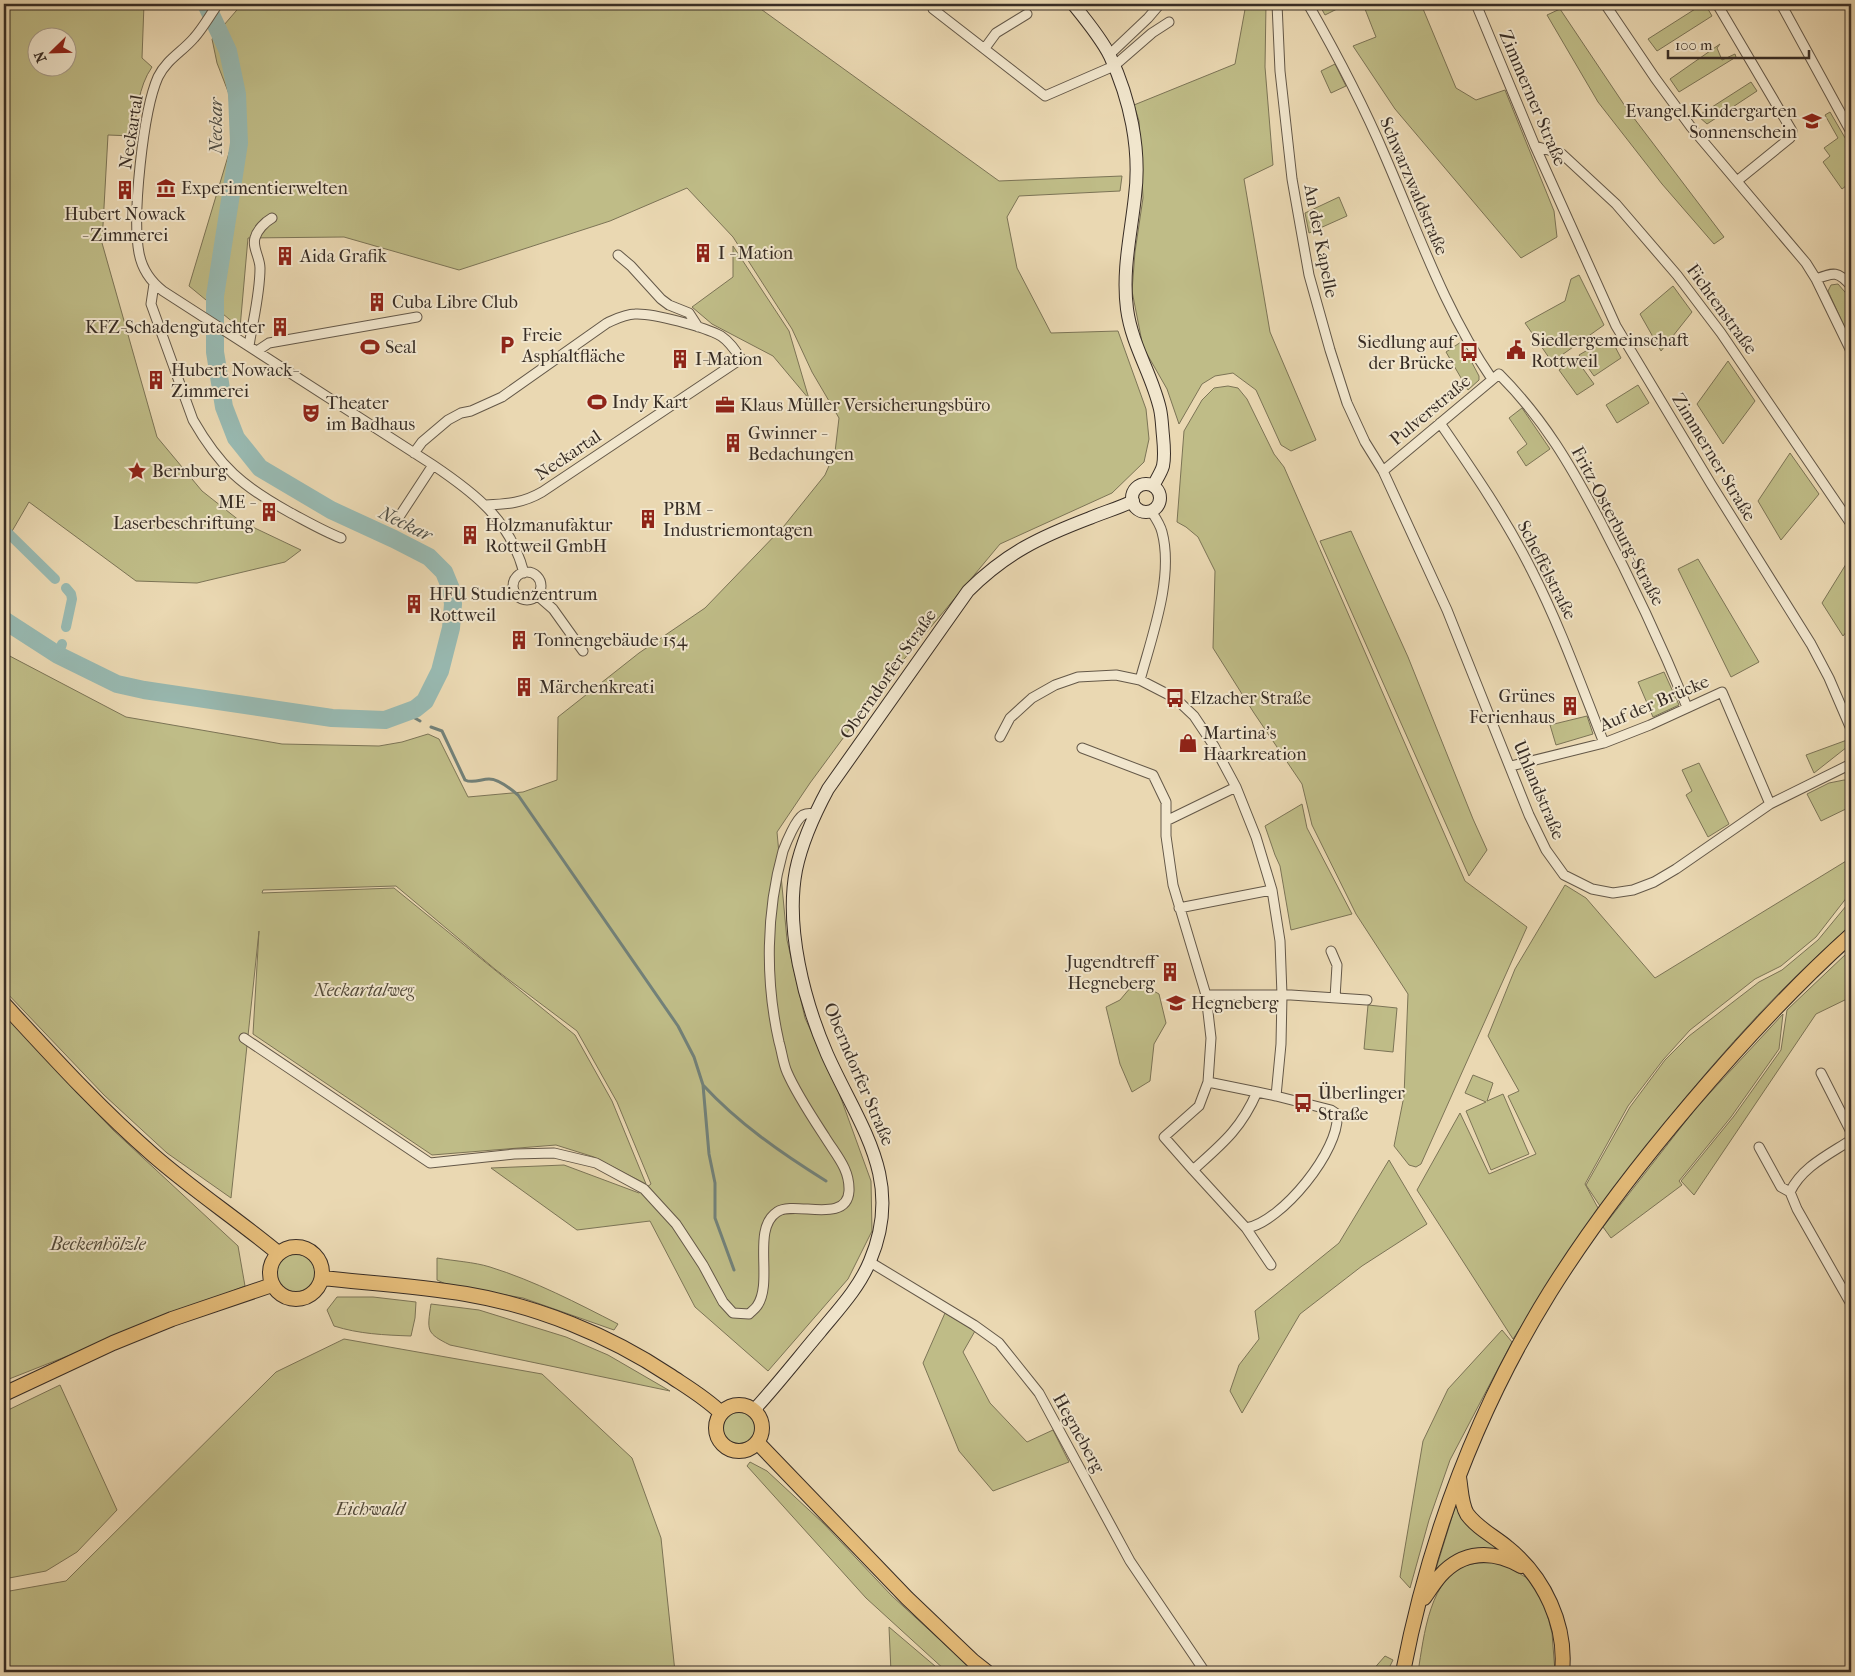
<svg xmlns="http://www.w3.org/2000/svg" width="1855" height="1676" font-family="'IM FELL French Canon',serif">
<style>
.green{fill:#bfbc87;stroke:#7c7456;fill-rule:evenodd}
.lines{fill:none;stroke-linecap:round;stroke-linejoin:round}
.stream{stroke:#728179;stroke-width:3}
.canal{stroke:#98b9b1;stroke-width:10}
.river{stroke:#98b9b1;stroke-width:18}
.street-casing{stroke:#645848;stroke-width:11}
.secondary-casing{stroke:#382d25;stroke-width:14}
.primary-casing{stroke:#382d25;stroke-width:16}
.street{stroke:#f1e6cd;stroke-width:9}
.secondary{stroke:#f1e6cd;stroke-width:12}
.primary{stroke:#e5bc79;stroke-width:14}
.labels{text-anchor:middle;stroke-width:4;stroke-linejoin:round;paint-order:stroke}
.street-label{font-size:18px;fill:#382d25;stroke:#f1e6cd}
.poi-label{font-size:18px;fill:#382d25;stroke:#f1e6cd;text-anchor:start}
.park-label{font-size:18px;font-style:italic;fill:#534a39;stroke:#f1e6cd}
.water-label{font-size:19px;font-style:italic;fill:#505048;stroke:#f1e6cd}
</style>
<rect width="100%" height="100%" fill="#ead8b2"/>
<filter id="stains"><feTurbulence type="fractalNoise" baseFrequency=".004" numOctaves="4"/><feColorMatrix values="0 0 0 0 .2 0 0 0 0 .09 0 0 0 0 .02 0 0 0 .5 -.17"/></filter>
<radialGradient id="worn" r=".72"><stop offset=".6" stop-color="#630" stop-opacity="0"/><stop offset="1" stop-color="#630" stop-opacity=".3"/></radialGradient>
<!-- green -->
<path class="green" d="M4 4H144L142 58 152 67C138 87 137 113 133 136L108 135 102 243 157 437 202 491 240 521 301 550 285 562 197 583 136 581 29 502 4 545ZM38 38H68V68H38Z
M242 4H757L758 7 999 181 1122 176 1120 191 1019 196 1007 217 1017 268 1051 333 1118 331 1146 409 1149 439 1144 462 1112 493 1000 544 880 688 810 783 777 832 787 940 805 1018 839 1093 871 1181 872 1231 848 1279 768 1371 695 1307 650 1221 577 1230 491 1168 564 1165 639 1193 651 1184 617 1102 577 1031 496 970 396 886 263 890 262 893 394 888 575 1035 612 1101 646 1184 594 1157 556 1145 432 1155 253 1034 259 931 231 1198 167 1153 104 1095 4 990V653L126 717 282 744 379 746 402 742 428 734 439 739 468 797 523 792 557 780 558 717 639 653 705 608 784 526 825 475 835 452 839 418 812 372 792 329 733 237 687 188 610 221 459 270 344 237 248 238 240 328 189 286 232 143 229 94 217 63 212 39Z
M1246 4H1266L1265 67 1273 165 1244 179 1270 332 1316 440 1291 451 1281 445 1256 390 1233 373 1215 376 1202 384 1179 424 1167 389 1143 347 1132 291 1135 252 1143 198 1139 121 1134 105 1235 64Z
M1319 4H1347L1325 15Z
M1363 4H1421L1456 88 1476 100 1505 90 1554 211 1557 237 1521 258 1395 109 1353 46 1376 37Z
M1703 4H1705L1712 16 1657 51 1648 39Z
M1560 9 1627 109 1724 237 1714 244 1662 184 1598 102 1547 15Z
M1720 44 1717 48 1722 60 1735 54 1736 57 1679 92 1670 79Z
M1335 64 1346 86 1331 93 1321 71Z
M1751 82 1757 91 1707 124 1698 116Z
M1830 112 1851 148V182L1842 189 1823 162 1830 156 1824 148 1838 138 1825 115Z
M1339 197 1347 216 1309 233 1305 213Z
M733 246 789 331 809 399 773 356 712 324 692 307 733 277Z
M1579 275 1604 325 1552 362 1525 323 1565 301 1571 279Z
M1838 284 1851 299V341L1828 291 1831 285Z
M1673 286 1692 312 1661 351 1640 314Z
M1610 337 1621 358 1594 376 1579 355Z
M1461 342 1479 376V380L1468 390 1446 352Z
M1576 359 1594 384 1577 395 1559 370Z
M1728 361 1755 401 1723 444 1697 404Z
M1638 385 1649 403 1617 423 1606 405Z
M1228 386 1238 388 1247 399 1274 454 1284 467 1465 881 1527 927 1421 1164 1416 1167 1409 1165 1394 1146 1404 1096 1408 994 1356 914 1312 825 1302 784 1254 713 1213 648 1215 571 1198 537 1186 527 1177 522 1184 431 1202 400 1214 388Z
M1522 408 1550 449 1526 466 1517 452 1527 444 1509 418Z
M1790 453 1819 494 1781 540 1758 501Z
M1351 531 1408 657 1473 819 1487 850 1469 876 1320 541Z
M1851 556V626L1843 636 1822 603Z
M1698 559 1759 662 1731 677 1678 569Z
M1664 672 1679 705 1653 717 1638 682Z
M1587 716 1593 734 1556 745 1550 725Z
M1847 740V747L1814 773 1806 755Z
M1699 763 1729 824 1708 837 1686 795 1692 791 1682 770Z
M1844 780H1851V809L1850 807 1821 821 1807 794 1829 783Z
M1302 804 1307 828 1352 914 1291 930 1280 866 1275 855 1265 826Z
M1851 858V892L1816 937 1781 966 1755 979 1690 1030 1663 1060 1628 1106 1585 1184 1598 1208 1513 1339 1417 1190 1460 1113 1489 1174 1536 1154 1508 1096 1519 1091 1488 1036 1515 969 1565 885 1586 898 1655 978Z
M1851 900V925C1828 946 1804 968 1782 990 1716 1057 1657 1131 1600 1206L1586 1185 1630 1107 1665 1060 1689 1036 1759 982 1782 970 1818 940Z
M1847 953 1851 957V997L1816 1014 1694 1195 1681 1181 1734 1116 1781 1050 1787 1010Z
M1136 981 1159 994 1166 1023 1154 1044 1150 1081 1132 1092 1120 1064 1106 1007 1120 1000Z
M1368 1005 1397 1008 1393 1052 1364 1049Z
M4 1014 113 1130 238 1246 245 1286 4 1381Z
M1783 1014 1779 1049 1731 1117 1679 1181 1682 1185 1611 1238 1603 1227 1696 1108Z
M1473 1075 1493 1083 1487 1101 1503 1094 1529 1154 1491 1170 1466 1111 1486 1102 1465 1093Z
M1389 1160 1427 1224 1362 1266 1300 1314 1242 1413 1230 1391 1239 1365 1259 1339 1255 1311 1339 1243Z
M277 1273a19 19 0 1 1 38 0a19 19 0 1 1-38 0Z
M437 1258C454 1261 474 1262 490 1267 535 1281 577 1303 618 1324L614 1330 523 1298 448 1285 437 1280Z
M337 1297H373L416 1302 415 1318 411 1336C384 1335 359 1334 334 1326L327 1310Z
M431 1304 479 1310 566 1337 608 1355 670 1391 450 1345C426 1333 427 1331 431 1304Z
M945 1313 975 1331 963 1352 990 1403 1027 1442 1053 1430 1069 1462 993 1491 959 1451 923 1363Z
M1502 1330 1512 1342 1450 1460 1429 1520 1410 1588 1400 1577 1423 1441 1448 1389Z
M344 1339 542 1374 632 1458 661 1538 675 1672H4V1592L66 1581 276 1372Z
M60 1385 117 1510 77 1552 46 1571 4 1579V1412Z
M722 1427a18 18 0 1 1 36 0a18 18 0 1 1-36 0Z
M750 1462 767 1471 823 1523 892 1596 975 1672 946 1671 866 1598 747 1466Z
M1457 1501 1506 1551C1471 1546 1461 1548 1435 1572Z
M1502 1563 1527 1578 1544 1602 1552 1633 1555 1672H1418C1424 1637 1429 1574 1471 1564 1481 1562 1492 1563 1502 1563Z
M889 1627 942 1672H891Z
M1385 1656 1393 1660 1387 1672H1371Z"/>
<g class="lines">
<!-- stream -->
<path class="stream" d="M406 713 420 721
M431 727 442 731 465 780C473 784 481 779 489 779 498 779 511 789 518 795L678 1026 694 1057 703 1085 709 1154 715 1183V1218L734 1270
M703 1085C738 1123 781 1153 826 1181"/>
<!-- canal -->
<path class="canal" d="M4 529 55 579
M66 588 71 594 72 599 66 627
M58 655 62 644"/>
<!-- river -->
<path class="river" d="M4 620 58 655 117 684 144 690 332 718 385 720 415 709 425 701 440 671 451 628 453 604 451 589 444 572 429 557 394 539 331 510 260 468 236 438 224 407 215 352V296L239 143 237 94 228 51 206 4"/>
<!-- street casing -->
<g class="street-casing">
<path id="street" d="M218 4C210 15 203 28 194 38 182 52 167 59 158 77 143 111 132 216 139 253 142 269 150 281 163 291L433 465C476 494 510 520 524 573
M1277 4 1280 71 1292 179 1309 275 1330 350 1347 403 1365 442 1383 471 1447 610 1529 815 1546 850 1564 875 1592 889 1613 893 1633 890 1654 882 1676 869 1770 804 1851 764
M1308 4C1336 53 1363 104 1385 156 1418 232 1445 311 1492 379
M1476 4 1535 146 1616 326 1711 484 1811 644 1829 678 1851 729
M1605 4 1655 78 1691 127 1806 263 1816 279 1851 351
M1717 4 1792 131 1790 138 1737 181
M1781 4 1851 132
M933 9 1045 96 1114 66 1152 33 1169 22
M985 48 996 33 1027 14
M1109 55 1148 18 1160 4
M1535 146 1562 154 1616 204 1677 275 1721 333 1851 524
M618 255 631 266 661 299 669 305 689 313 698 327
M1816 279C1834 272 1838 271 1851 286
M154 284 151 304 193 420C220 467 242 486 289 512 306 521 323 531 341 538
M249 346C253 320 260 294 260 268 260 258 252 247 255 238 257 230 265 222 272 218
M257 351 269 343 417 317
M1440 423C1473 471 1506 519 1532 571 1560 626 1581 685 1604 743
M414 453 422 442 448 420 461 413 471 411 502 397 607 323C616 319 625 314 635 314 653 313 705 327 721 336 730 342 735 350 741 359L542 492C523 503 508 504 486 505
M1383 471 1499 374C1544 419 1571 466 1600 521 1632 582 1661 644 1687 707
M397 520 433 465
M513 586a14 14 0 1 1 28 0a14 14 0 1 1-28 0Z
M537 595 553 609 583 651
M1140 680C1152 636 1174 577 1162 532 1160 524 1155 517 1151 511
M1000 737 1010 718 1032 698 1055 685 1078 677 1116 675 1140 680 1175 698 1194 716 1214 746 1236 787 1256 837 1272 890 1280 941 1282 995 1281 1044 1276 1096 1331 1110 1337 1114C1341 1149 1281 1223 1246 1228L1271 1265
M1082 748 1153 775 1166 802V836L1173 885 1206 995 1211 1038 1208 1082
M1511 766 1604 743 1650 725 1722 692 1770 804
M1166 821 1236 787
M1179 908 1272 890
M1331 951 1337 965 1335 998
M1206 995H1291L1367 1000
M244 1038 430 1163 514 1154 554 1153 596 1163 644 1189 676 1224 703 1265 723 1302 733 1313 749 1314C752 1311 755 1309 757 1306 774 1282 751 1229 777 1212 794 1200 847 1225 849 1191 850 1169 836 1155 825 1137 812 1117 796 1093 787 1072 783 1063 782 1052 779 1042 765 980 766 912 783 851 786 843 796 819 803 815 807 813 810 813 814 814
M1821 1073 1851 1132
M1851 1140C1828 1155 1802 1167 1790 1192L1797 1209 1851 1304
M1759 1147 1781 1187 1790 1192
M1193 1170 1164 1137 1199 1106 1208 1082 1257 1092
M1246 1228 1193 1170C1222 1144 1241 1129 1257 1092L1276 1096
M870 1262 974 1325 999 1343 1039 1393 1130 1561 1205 1672"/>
</g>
<!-- secondary casing -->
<g class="secondary-casing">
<path id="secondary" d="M1073 4C1086 20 1101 38 1110 56 1130 99 1141 149 1135 196 1131 234 1122 270 1127 309 1132 346 1152 374 1160 409 1162 418 1162 427 1163 436 1164 446 1165 456 1163 466 1161 473 1156 480 1153 486
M1132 498a14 14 0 1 1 28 0a14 14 0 1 1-28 0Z
M754 1410C777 1385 798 1358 820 1332 838 1310 859 1288 870 1261 905 1179 859 1126 827 1054 804 1001 785 928 796 870 802 841 814 815 828 789L968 591C1006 553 1040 537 1090 518 1104 512 1119 508 1133 501"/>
</g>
<!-- primary casing -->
<g class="primary-casing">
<path id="primary" d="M4 1004C52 1056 100 1109 153 1155 193 1190 237 1219 278 1253
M270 1273a26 26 0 1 1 52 0a26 26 0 1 1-52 0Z
M322 1278C369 1283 419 1286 466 1294 537 1306 609 1335 669 1375 687 1387 706 1398 721 1413
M4 1394 113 1343 172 1319 272 1285
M716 1428a23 23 0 1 1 46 0a23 23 0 1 1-46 0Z
M758 1443 907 1598 973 1661 987 1672
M1459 1477C1461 1489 1461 1504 1467 1514 1478 1529 1494 1536 1508 1548 1544 1577 1567 1625 1562 1672
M1424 1598C1429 1591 1434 1583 1440 1576 1463 1550 1493 1550 1521 1566
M1403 1672C1429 1538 1478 1408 1550 1292 1592 1225 1639 1164 1690 1104 1740 1045 1793 987 1851 935"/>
</g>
<!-- street -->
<use href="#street" class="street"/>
<!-- secondary -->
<use href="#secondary" class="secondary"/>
<!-- primary -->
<use href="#primary" class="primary"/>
</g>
<!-- icons -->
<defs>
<g id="school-bare" transform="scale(1.5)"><path d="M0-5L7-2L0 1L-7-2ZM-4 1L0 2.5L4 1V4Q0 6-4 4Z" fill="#8f2418" stroke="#f1e6cd" stroke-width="2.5" paint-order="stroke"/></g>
<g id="museum-bare" transform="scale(1.5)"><path d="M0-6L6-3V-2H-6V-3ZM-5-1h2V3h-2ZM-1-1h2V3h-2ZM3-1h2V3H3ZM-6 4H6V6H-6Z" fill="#8f2418" stroke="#f1e6cd" stroke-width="2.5" paint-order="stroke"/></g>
<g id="building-bare" transform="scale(1.5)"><path d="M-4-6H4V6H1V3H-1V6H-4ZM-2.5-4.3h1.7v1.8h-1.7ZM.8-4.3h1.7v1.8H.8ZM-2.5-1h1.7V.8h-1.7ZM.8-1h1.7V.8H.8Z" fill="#8f2418" stroke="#f1e6cd" stroke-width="2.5" paint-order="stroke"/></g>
<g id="parking-bare" transform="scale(1.5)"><path d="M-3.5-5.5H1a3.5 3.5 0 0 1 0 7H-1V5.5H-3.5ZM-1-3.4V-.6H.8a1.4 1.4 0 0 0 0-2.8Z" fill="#8f2418" stroke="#f1e6cd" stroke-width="2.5" paint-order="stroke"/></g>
<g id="stadium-bare" transform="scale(1.5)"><path d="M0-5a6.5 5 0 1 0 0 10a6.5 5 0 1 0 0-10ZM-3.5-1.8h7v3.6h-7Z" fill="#8f2418" stroke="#f1e6cd" stroke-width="2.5" paint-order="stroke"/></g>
<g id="civic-bare" transform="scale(1.5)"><path d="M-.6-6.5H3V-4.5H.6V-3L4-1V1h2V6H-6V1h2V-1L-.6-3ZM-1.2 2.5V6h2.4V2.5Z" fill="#8f2418" stroke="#f1e6cd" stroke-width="2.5" paint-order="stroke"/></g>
<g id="bus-bare" transform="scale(1.5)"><path d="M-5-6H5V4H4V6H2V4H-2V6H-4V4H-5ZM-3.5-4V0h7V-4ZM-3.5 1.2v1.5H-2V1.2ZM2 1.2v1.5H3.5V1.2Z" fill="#8f2418" stroke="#f1e6cd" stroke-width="2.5" paint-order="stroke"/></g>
<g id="office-bare" transform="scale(1.5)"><path d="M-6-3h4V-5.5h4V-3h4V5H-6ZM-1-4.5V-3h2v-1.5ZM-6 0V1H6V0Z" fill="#8f2418" stroke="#f1e6cd" stroke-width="2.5" paint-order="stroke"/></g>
<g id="theatre-bare" transform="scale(1.5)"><path d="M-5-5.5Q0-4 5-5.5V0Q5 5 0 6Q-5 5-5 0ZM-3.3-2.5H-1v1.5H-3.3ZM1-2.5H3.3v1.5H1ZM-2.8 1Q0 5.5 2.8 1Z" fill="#8f2418" stroke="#f1e6cd" stroke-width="2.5" paint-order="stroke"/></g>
<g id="sight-bare" transform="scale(1.5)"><path d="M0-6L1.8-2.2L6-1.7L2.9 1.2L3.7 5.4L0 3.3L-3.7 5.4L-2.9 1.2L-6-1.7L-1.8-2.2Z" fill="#8f2418" stroke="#f1e6cd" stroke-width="2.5" paint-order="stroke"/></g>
<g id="shop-bare" transform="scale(1.5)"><path d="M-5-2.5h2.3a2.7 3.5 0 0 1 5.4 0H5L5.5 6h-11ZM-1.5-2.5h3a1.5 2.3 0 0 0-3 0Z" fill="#8f2418" stroke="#f1e6cd" stroke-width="2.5" paint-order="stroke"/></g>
</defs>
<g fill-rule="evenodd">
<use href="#school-bare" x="1812" y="121"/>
<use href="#museum-bare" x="166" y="188"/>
<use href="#building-bare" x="125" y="190"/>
<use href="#building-bare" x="703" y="253"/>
<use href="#building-bare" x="285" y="256"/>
<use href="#building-bare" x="377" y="302"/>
<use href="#building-bare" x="280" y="327"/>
<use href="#parking-bare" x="507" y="345"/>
<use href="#stadium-bare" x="370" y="347"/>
<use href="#civic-bare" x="1516" y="350"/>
<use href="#bus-bare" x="1469" y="352"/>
<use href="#building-bare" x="680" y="359"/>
<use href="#building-bare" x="156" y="380"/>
<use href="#stadium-bare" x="597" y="402"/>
<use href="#office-bare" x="725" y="405"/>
<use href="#theatre-bare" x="311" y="413"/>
<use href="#building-bare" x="733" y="443"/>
<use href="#sight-bare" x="137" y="471"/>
<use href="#building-bare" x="269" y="512"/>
<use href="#building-bare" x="648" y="519"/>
<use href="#building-bare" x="470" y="535"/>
<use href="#building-bare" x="414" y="604"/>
<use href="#building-bare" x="519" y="640"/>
<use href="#building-bare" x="524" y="687"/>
<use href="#bus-bare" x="1175" y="698"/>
<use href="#building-bare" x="1570" y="706"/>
<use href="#shop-bare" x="1188" y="743"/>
<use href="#building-bare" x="1170" y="972"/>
<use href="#school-bare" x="1176" y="1003"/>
<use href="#bus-bare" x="1303" y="1103"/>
</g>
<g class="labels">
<!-- street labels -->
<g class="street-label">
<text transform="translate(1533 98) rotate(67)" y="6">Zimmerner Straße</text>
<text transform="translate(131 132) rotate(-81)" y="6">Neckartal</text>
<text transform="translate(1414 186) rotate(67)" y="6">Schwarzwaldstraße</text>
<text transform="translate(1321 241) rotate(79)" y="6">An der Kapelle</text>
<text transform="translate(1722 309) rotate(54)" y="6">Fichtenstraße</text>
<text transform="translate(1430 410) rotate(-40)" y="6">Pulverstraße</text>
<text transform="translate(568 455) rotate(-34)" y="6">Neckartal</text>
<text transform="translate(1714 457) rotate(59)" y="6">Zimmerner Straße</text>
<text transform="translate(1618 526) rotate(62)" y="6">Fritz-Osterburg-Straße</text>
<text transform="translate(1547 570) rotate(63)" y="6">Scheffelstraße</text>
<text transform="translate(888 674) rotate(-55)" y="6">Oberndorfer Straße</text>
<text transform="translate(1654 703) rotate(-23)" y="6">Auf der Brücke</text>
<text transform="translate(1539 790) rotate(67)" y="6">Uhlandstraße</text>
<text transform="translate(859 1074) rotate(67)" y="6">Oberndorfer Straße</text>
<text transform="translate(1079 1433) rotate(61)" y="6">Hegneberg</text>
</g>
<!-- poi labels -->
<g class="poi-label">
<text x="1797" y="117" text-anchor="end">Evangel.Kindergarten<tspan x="1797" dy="21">Sonnenschein</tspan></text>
<text x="181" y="194">Experimentierwelten</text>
<text x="125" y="220" text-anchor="middle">Hubert Nowack<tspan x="125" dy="21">- Zimmerei</tspan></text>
<text x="718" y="259">I - Mation</text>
<text x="300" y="262">Aida Grafik</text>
<text x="392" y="308">Cuba Libre Club</text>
<text x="265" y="333" text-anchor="end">KFZ-Schadengutachter</text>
<text x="522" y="341">Freie<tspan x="522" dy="21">Asphaltfläche</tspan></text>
<text x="1531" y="346">Siedlergemeinschaft<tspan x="1531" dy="21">Rottweil</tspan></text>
<text x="1454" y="348" text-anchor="end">Siedlung auf<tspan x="1454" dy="21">der Brücke</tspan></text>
<text x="385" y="353">Seal</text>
<text x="695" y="365">I-Mation</text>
<text x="171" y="376">Hubert Nowack-<tspan x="171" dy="21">Zimmerei</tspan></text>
<text x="612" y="408">Indy Kart</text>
<text x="326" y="409">Theater<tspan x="326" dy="21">im Badhaus</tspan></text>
<text x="740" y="411">Klaus Müller Versicherungsbüro</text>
<text x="748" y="439">Gwinner -<tspan x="748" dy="21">Bedachungen</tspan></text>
<text x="152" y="477">Bernburg</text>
<text x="254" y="508" text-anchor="end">ME -<tspan x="254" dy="21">Laserbeschriftung</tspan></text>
<text x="663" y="515">PBM -<tspan x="663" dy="21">Industriemontagen</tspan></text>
<text x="485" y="531">Holzmanufaktur<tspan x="485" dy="21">Rottweil GmbH</tspan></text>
<text x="429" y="600">HFU Studienzentrum<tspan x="429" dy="21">Rottweil</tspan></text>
<text x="534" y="646">Tonnengebäude 154</text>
<text x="539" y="693">Märchenkreati</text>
<text x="1555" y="702" text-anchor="end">Grünes<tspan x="1555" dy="21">Ferienhaus</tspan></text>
<text x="1190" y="704">Elzacher Straße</text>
<text x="1203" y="739">Martina's<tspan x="1203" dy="21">Haarkreation</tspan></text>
<text x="1155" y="968" text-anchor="end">Jugendtreff<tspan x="1155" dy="21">Hegneberg</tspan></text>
<text x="1191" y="1009">Hegneberg</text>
<text x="1318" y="1099">Überlinger<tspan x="1318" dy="21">Straße</tspan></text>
</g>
<!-- park labels -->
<g class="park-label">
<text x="364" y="996">Neckartalweg</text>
<text x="98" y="1250">Beckenhölzle</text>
<text x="370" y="1515">Eichwald</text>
</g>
<!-- water labels -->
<g class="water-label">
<text transform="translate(215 126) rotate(-90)" y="7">Neckar</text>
<text transform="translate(406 523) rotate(26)" y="7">Neckar</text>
</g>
</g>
<!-- margin -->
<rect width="1855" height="1676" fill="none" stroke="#ead8b2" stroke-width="20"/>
<rect x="5" y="5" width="1845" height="1666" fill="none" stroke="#382d25" stroke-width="2.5"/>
<rect x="10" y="10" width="1835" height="1656" fill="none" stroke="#382d25"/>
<!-- north arrow -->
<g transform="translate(52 52) rotate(247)"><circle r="24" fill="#f1e6cd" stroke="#a79c8a"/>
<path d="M0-4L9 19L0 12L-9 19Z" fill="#8f2418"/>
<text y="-8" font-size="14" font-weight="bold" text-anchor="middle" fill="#382d25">N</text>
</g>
<!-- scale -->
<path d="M1668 50v8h141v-8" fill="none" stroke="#382d25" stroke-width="2.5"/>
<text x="1675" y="50" font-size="15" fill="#382d25" stroke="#f1e6cd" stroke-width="4" paint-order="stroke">100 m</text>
<rect width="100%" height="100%" filter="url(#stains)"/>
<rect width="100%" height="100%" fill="url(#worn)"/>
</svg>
